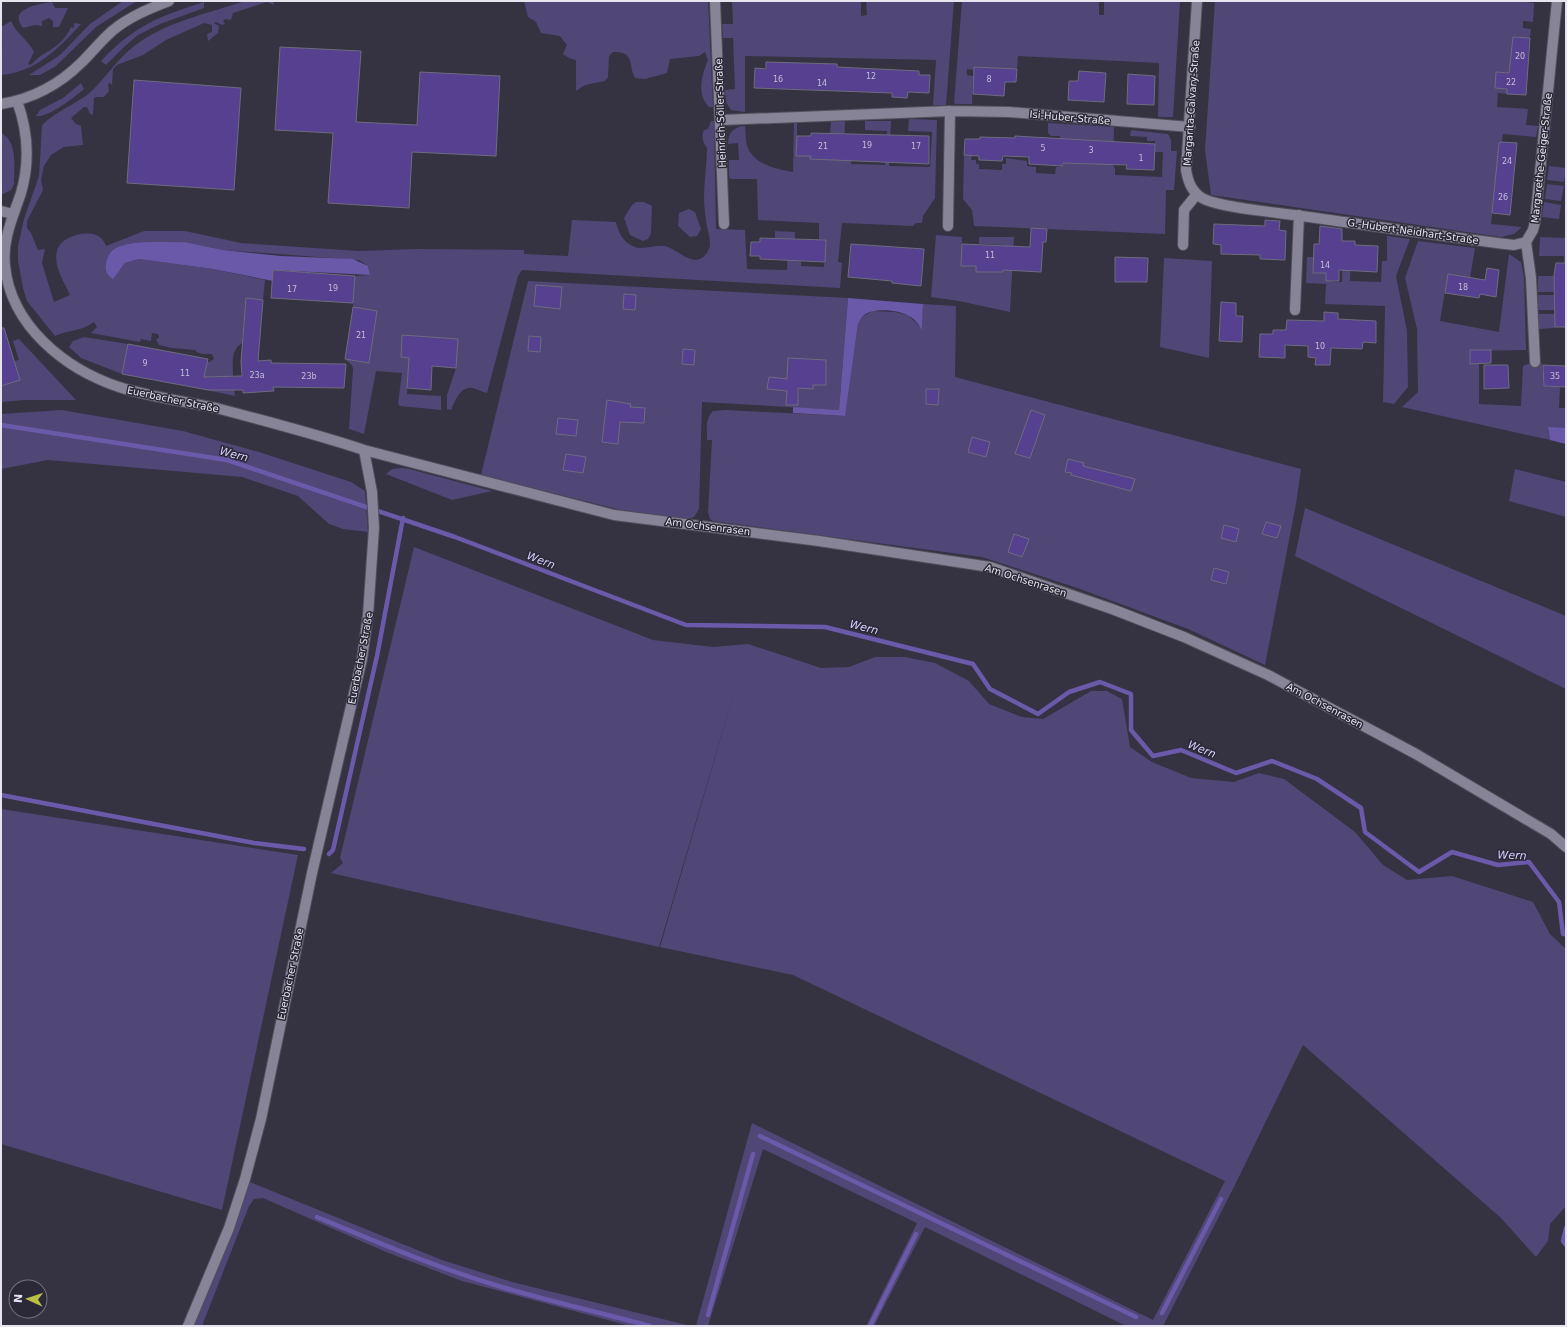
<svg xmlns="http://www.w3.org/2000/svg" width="1567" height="1327" font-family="'DejaVu Sans',sans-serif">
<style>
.green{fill:#504776}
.forest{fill:#6a58a9}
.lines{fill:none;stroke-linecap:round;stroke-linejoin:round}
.stream{stroke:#6b59aa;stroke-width:4.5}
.building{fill:#554190;stroke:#6e6c7d}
.minor-casing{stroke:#514f5c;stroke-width:12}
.minor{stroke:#878497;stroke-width:10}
.labels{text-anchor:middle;stroke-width:3;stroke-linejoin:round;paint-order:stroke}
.number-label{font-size:8px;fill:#c2bcd7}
.street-label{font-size:10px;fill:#e6e5ef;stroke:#2b2837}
.water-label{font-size:11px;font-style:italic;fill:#d8d2ff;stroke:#2b2837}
</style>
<rect width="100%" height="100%" fill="#353242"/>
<!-- green -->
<path class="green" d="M123 1H137L96 27 56 66 40 75H29L60 55 90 24Z
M245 1H273L274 5 267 2 233 13 231 20 225 19 223 21 225 24 222 25 216 22 214 23 219 26 218 33 208 41 207 34 212 32V25L204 23 166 40 143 55 117 65 113 69 112 85 110 83 108 84 109 91 104 97H96L94 98 93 115 90 114 87 107H84L71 118 76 124 81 126 83 145 64 147 51 155 44 166 41 180 43 190 27 221V228L31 233 38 250 45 249 42 263 54 302 70 295C64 281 53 266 57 251 60 236 90 228 101 238 103 240 105 243 106 246L144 231H185L241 243 359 251 416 249 524 250V254L568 256 572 220 616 222C619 235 626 247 641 248 649 248 658 245 665 246 678 249 696 272 708 251 713 243 707 230 706 221 705 213 704 205 704 197 704 180 707 164 707 148 703 144 701 135 704 130L708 129 711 121H714L716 229 745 230 747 269 787 270 788 239 775 238V231L795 232 794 261H801V266L824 267 826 240 819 239V223L758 220 757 179H731L729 177V160H739L738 143 728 144C728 132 734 127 745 126 746 133 745 141 748 148 755 165 777 169 793 172L794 123H797V156H811V159L835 160 830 134 831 122 845 121 844 154 852 155 851 164 885 165 887 131 865 130V121H891L889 166 930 167 932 132 908 131 909 119 937 120 935 198 923 216 922 223H916L913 226 842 223 838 262 842 263 840 288 522 270 518 276 487 393C482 392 477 389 472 388 460 386 455 402 451 410L447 409V395L456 368 402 335 401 357 409 358 407 394 441 396V410L400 406 398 404 402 373 376 371 364 434 349 429 353 369 352 365 345 359 369 362 377 311 353 307 355 276 370 275 368 266 359 260 223 250C190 243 143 238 112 251L120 270 125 263 139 259 213 269 265 280 263 300 246 299 242 343C230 351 233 363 233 376L222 377 234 390 235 396 202 389 207 363 214 359 212 354C206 354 199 355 195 350L172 348 159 345 156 339H158L159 337 158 334 152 333 151 341 141 339 140 342 91 333 97 327 94 322C80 332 71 329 55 336L27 301 23 288 18 261V246L24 219 39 176 42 126C48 116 75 104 87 95 104 81 115 61 133 47 162 23 209 13 245 1Z
M524 1H708L713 107H709C696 93 702 75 708 60L705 52 699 56 670 59 667 73 645 79 635 78C628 65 635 51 613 52L609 56 608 77 605 81 585 85 576 91V60L569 58 563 54 567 45 560 36 541 33 536 22 528 17Z
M732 1H861V16L867 15 866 1H954L946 105H933L936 60 745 56V112L731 110 726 102 725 90 735 89 733 38H723L722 24H733Z
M962 1H1099V15H1104V1H1180L1173 117H1158L1159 63 1018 56 1017 69 974 67V70L967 69V75L973 76 972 104H956L954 103Z
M1215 1H1518L1534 3 1533 22 1523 21V28L1531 29 1530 38 1513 37 1509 73 1496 72 1495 87 1507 89V94L1498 93 1497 107 1528 109 1526 125 1538 126 1536 137 1503 134 1501 149H1499L1491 224 1522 227 1514 234 1501 237 1211 195 1205 150Z
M52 2 55 8H68L59 27H53V21L49 18 42 21V26L35 25 23 28C7 8 40 4 52 2Z
M204 2V8L160 24 138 35 124 47 106 65 101 61C135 25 158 17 204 2Z
M11 21C16 34 28 39 34 52L28 64 30 65C35 62 38 57 42 55 53 49 66 40 71 27L74 28V23L81 24C58 49 36 72 1 75 1 62 4 37 1 27Z
M81 83 84 89C75 97 48 118 36 116L40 110 63 98Z
M1048 123 1114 127 1113 165 1115 168V175L1162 177 1163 152H1155V141H1147V137L1130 136 1131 130 1168 134 1171 140V151H1177L1174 190H1166L1165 234 974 226 972 210 963 199 964 155 972 156 971 160H976V164H979V169L1002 170V164H1006V158L1027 161V166L1036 167V173L1055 174 1056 167 1064 166V159L1105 164V141L1060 139V136H1051L1048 133Z
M1 133C18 141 14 167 14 183H15L11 190 1 195Z
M1549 166 1566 168 1564 182 1547 180Z
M1547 184 1564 186 1561 201 1545 199Z
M636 202H644L652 206 651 234 648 239 643 241 630 235 624 218 632 205Z
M1544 202 1561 205 1559 219 1542 217Z
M689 209 695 212 701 229 697 236 690 237 678 226 679 213Z
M1566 233V265H1564V256H1539L1540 237 1565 238Z
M936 235 962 237 961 266H976V272H1003L1004 245 979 244V237H1014L1010 312 959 301 931 297Z
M1387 236 1410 239 1396 276 1407 331 1408 387 1394 404 1383 402 1385 306 1325 304 1326 284 1306 283 1307 257H1314L1313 273H1331V282H1342L1343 241H1348L1351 258 1350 281 1381 282 1382 261H1387Z
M1418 241 1475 248 1470 278 1448 274 1440 321 1499 332 1509 254 1521 262 1524 277 1526 350 1470 351V364H1479V404L1521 406 1523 366 1528 364 1542 363 1544 386 1560 387 1559 408H1566V428H1548L1550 440 1402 407 1418 392 1417 329 1405 278Z
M1164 258 1212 261 1209 358 1160 347Z
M1538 276H1554V292H1538Z
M528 281 848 298 839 410 702 402 699 509 694 517 689 519 621 510 481 475Z
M1538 295H1554V310H1538Z
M923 304 956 306 955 377 1301 469 1296 504 1265 665 1188 629 1080 589 982 557 713 521 710 519 708 512 712 440H707C707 429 705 419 713 411L726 410 844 416 858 324 863 316 873 311 895 312 908 315 922 329Z
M1538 314H1555V328L1539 329Z
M84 337 128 344 122 374 81 358 69 347 73 341Z
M19 339 76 400H25L1 402V386L20 380 14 361 19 360 13 341Z
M62 410 183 431 259 452 351 482 365 491 368 532 343 529 329 524 298 496 242 477 48 460 1 469V414Z
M402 468 409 469 492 491 452 500 386 474 392 469Z
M1515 469 1566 482V517L1509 501Z
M1305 508 1566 616V689L1295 556Z
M414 547 653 640 713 647 748 644 821 668 849 667 875 657H905L935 663 969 681 989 704 1022 717 1043 719 1091 691H1107L1122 699 1130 747 1152 762 1191 778 1234 782 1259 773 1284 779 1355 832 1383 865 1407 880 1452 876 1533 902 1550 934 1566 949V1206L1550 1224 1548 1241 1536 1257 1501 1218 1303 1045 1235 1185 1163 1326H1126L925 1227 874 1326H866L917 1223 763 1149 708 1326H696L752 1123 1153 1320 1225 1181 793 975 660 947 737 682 659 947 331 873 343 863 340 858Z
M1 809 298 855 222 1210 1 1144Z
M245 1180 442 1260 512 1282 691 1326H630L462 1281 386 1252 263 1198 254 1199 249 1206 202 1326H189Z"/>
<!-- forest -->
<path class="forest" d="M184 242 223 250 281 256 353 259 368 266 370 275 273 270V281L213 269 139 259 125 263 113 279C107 275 105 271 106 264 107 259 109 253 113 250 129 239 164 243 184 242Z
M848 298 923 304 922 330C918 324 915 319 909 316 899 310 873 307 863 316 861 318 860 321 858 324L845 416 793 413V407L839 410Z
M1548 427 1566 428V444L1550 440Z"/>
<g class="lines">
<!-- stream -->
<path class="stream" d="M1 425 227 460 455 537 686 625 825 627 973 664 990 689 1038 714 1069 692 1100 682 1131 694V730L1153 756 1181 750 1236 773 1272 761 1317 779 1361 808 1365 832 1419 872 1452 852 1498 865 1529 862 1559 902 1563 934H1566
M1 795 254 843 304 849
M329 854 333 850 377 656 403 518
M760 1136 1136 1317
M317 1217C379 1243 440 1269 505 1288 553 1302 602 1313 650 1326
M1566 1228 1563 1241 1566 1245
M1162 1313 1221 1199
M708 1315 753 1154
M870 1326 916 1234"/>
</g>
<!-- building -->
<path class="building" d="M1513 37 1530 38 1526 95 1507 94V89L1495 88 1496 72 1509 73Z
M280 47 361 51 356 122 417 125 420 72 500 76 496 156 412 152 409 208 328 203 333 133 275 130Z
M766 62 837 64V67L919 71V75H930L929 93 908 92 907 98 892 97V93L754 88 755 68 766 69Z
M974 67 1017 69 1016 82H1005L1004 96 973 94Z
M1079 71 1106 73 1104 102 1068 100 1069 81H1078Z
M1128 74 1155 76 1154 105 1127 104Z
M134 80 241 88 234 190 127 183Z
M811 133 929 136V164L810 159 811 156H796L797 136H811Z
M1015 136 1155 144 1154 170 1126 169 1127 165 1063 163V166L1029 164V157L1003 156 1002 161 979 160V156L964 155 965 139H980V137L1015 138Z
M1502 142 1517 143 1510 215 1492 213 1499 143Z
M1265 220 1280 221 1279 230 1286 231 1285 260 1260 259V255L1221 254V245L1213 244 1214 224 1265 226Z
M1320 226 1342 229V241H1355V245L1378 246 1377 272 1339 270V281H1326V273H1313L1314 244H1319Z
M1031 228 1047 229 1046 242H1043L1041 272 1003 270V272H976V266H961L962 244 1030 247Z
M760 238 826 240 825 262 760 259V256H750L751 242H760Z
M851 244 924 249 921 286 892 283V281L848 277Z
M1115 257 1148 258 1147 282H1115Z
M1556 263H1566V327H1555L1554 275Z
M1487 268 1499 270 1496 297 1480 294 1479 298 1445 293 1448 274 1485 280Z
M273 270 355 276 353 303 271 298Z
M536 285 562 287 560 309 534 306Z
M624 294 636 295 635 310 623 309Z
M246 298 263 300 258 361 271 360V363L346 364 344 388 273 387 274 391 243 393V390H208L122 374 128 344 208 359 204 377 242 376 241 362Z
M1221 302 1236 303V316H1243L1242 342 1219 341Z
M353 307 377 311 369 363 345 359Z
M1324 312 1338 313V319L1376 321V343L1363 342 1362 349 1331 348 1330 365H1315L1316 358 1308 357V346L1285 345V358L1259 357 1260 334H1273V330H1286L1287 320 1324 321Z
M1 328H4L20 380 1 386Z
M402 335 458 339 456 368 432 366 431 390 407 388 409 358 401 357Z
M529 336 541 337 540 352 528 351Z
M683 349 695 350 694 365 682 364Z
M1470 350H1491V363L1470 364Z
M788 358 826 360V385H813V389L798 388V405H786L787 391 767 389 769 377 787 379Z
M1484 365H1508L1509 388 1484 389Z
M1543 365 1566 366V387L1544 386Z
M926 389H939L938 405 926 404Z
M607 400 631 404 630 407 645 408 644 423 620 422 618 444 602 442Z
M1031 410 1045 415 1030 458 1015 454Z
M558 418 578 420 576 436 556 434Z
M972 437 990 442 986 457 968 452Z
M566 454 586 457 583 473 563 470Z
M1068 459 1084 463 1083 466 1135 479 1131 491 1071 475 1072 473 1065 472Z
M1266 522 1281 526 1277 538 1262 534Z
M1224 525 1239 529 1236 542 1221 538Z
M1014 534 1029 539 1022 557 1008 552Z
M1214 568 1229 572 1226 584 1211 580Z"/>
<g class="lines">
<!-- minor casing -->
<g class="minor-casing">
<path id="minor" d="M715 1 724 224
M1197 1 1186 170C1188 181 1191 191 1202 198 1217 207 1273 212 1294 215 1367 225 1441 236 1514 245L1526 242
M17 101C28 131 30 162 21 193 13 217 2 240 5 266 11 326 65 369 119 387 150 397 184 401 216 408 266 421 316 434 364 450L372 492 374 528 368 615 362 659 312 873 261 1119 245 1179 229 1228 188 1326
M1 104C32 99 60 84 82 62 92 52 101 41 112 31 129 17 148 9 169 1
M721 120 950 111 1009 112 1190 127
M1 211 13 214
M948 226 950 111
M1183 245 1184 210 1197 194
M1295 310 1299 215
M1535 362 1531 278 1526 242 1533 230 1535 222 1557 1
M364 450 614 515 819 541 990 567 1112 609 1184 637 1268 675 1416 754 1551 834 1566 847"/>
</g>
<!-- minor -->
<use href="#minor" class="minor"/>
</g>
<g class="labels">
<!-- number labels -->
<g class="number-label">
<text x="1520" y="59">20</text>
<text x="871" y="79">12</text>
<text x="778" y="82">16</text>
<text x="989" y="82">8</text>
<text x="1511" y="85">22</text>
<text x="822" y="86">14</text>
<text x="867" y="148">19</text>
<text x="823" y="149">21</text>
<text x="916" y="149">17</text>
<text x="1043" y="151">5</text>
<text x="1091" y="153">3</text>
<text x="1141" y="161">1</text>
<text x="1507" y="164">24</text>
<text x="1503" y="200">26</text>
<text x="990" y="258">11</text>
<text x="1325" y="268">14</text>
<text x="1463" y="290">18</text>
<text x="333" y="291">19</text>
<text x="292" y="292">17</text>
<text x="361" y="338">21</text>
<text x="1320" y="349">10</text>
<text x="145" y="366">9</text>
<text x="185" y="376">11</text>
<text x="257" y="378">23a</text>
<text x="309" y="379">23b</text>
<text x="1555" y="379">35</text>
</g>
<!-- street labels -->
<g class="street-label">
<text transform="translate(1191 103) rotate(-86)" y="4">Margarita-Calvary-Straße</text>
<text transform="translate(720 113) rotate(-92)" y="4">Heinrich-Söller-Straße</text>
<text transform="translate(1070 117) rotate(5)" y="4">Isi-Huber-Straße</text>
<text transform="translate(1541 158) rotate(-84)" y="4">Margarethe-Geiger-Straße</text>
<text transform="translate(1413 231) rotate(8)" y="4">G.-Hubert-Neidhart-Straße</text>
<text transform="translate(173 399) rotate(12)" y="4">Euerbacher Straße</text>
<text transform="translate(708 526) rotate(7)" y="4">Am Ochsenrasen</text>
<text transform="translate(1026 580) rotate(18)" y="4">Am Ochsenrasen</text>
<text transform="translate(360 658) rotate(-79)" y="4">Euerbacher Straße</text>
<text transform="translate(1325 705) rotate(28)" y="4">Am Ochsenrasen</text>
<text transform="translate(290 974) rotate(-78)" y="4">Euerbacher Straße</text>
</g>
<!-- water labels -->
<g class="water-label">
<text transform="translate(234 454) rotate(15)" y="4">Wern</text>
<text transform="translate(541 560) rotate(21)" y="4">Wern</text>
<text transform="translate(864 627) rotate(14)" y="4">Wern</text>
<text transform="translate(1202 749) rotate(22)" y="4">Wern</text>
<text transform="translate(1512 855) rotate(2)" y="4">Wern</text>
</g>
</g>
<!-- border -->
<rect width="1567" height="1327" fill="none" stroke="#e6e5ef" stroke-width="4"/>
<!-- north arrow -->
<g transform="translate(28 1299) rotate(273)"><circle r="19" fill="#2b2837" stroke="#767481"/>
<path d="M0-3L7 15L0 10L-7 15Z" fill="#bac045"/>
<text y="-6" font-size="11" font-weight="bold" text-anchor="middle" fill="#e6e5ef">N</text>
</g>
</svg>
